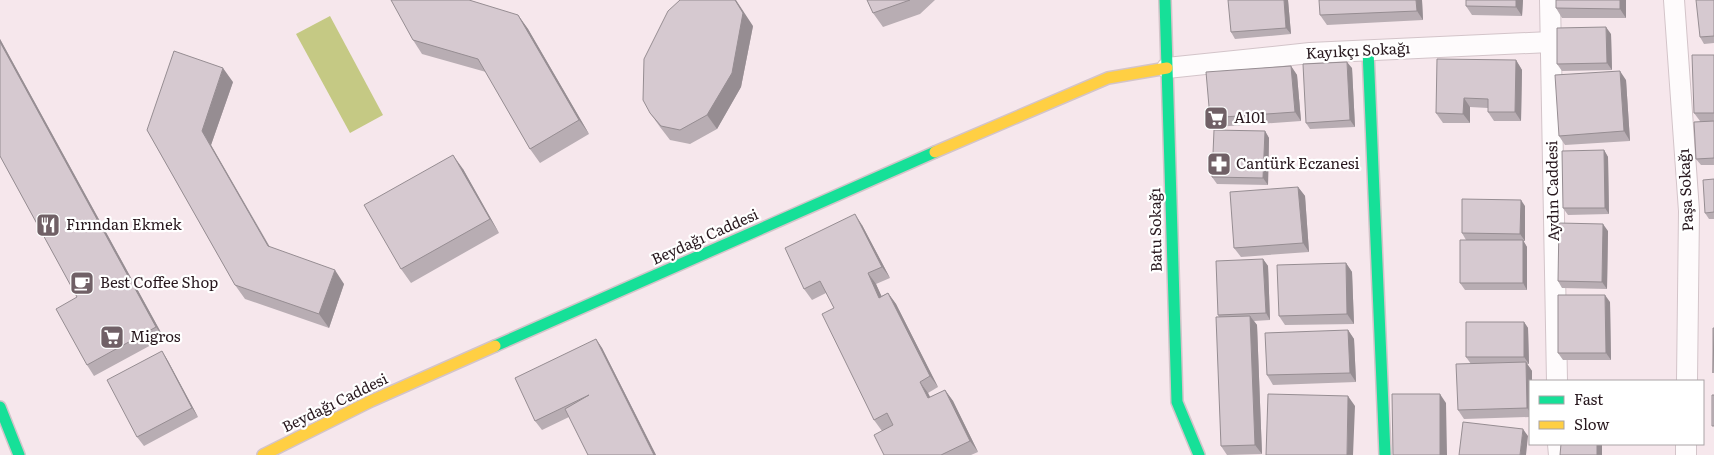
<svg xmlns="http://www.w3.org/2000/svg" width="1714" height="455" font-family="Literata,serif">
<style>
.water{fill:#c5c984}
.lines{fill:none;stroke-linecap:round;stroke-linejoin:round}
.street-casing{stroke:#d3c4c9;stroke-width:22}
.fast-casing{stroke:#d3c4c9;stroke-width:14}
.slow-casing{stroke:#d3c4c9;stroke-width:14}
.street{stroke:#fefbfc;stroke-width:20}
.fast{stroke:#16e098;stroke-width:11}
.slow{stroke:#ffcf43;stroke-width:11}
.wall{fill:#b8adb3}
.shaded-wall{fill:#968d92}
.building{fill:#d6c9d0;stroke:#968d92}
.labels{text-anchor:middle;stroke-width:4.5;stroke-linejoin:round;paint-order:stroke}
.street-label{font-size:15px;fill:#28181e;stroke:#fff}
.poi-label{font-size:15px;fill:#28181e;stroke:#fff;text-anchor:start}
</style>
<rect width="100%" height="100%" fill="#f6e7ec"/>
<!-- water -->
<path class="water" d="M330 16 383 115 350 133 296 34Z"/>
<g class="lines">
<!-- street casing -->
<g class="street-casing">
<path id="street" d="M1550 0 1557 381
M1674 0 1689 211 1687 381
M1167 68 1310 53 1550 42
M1558 444 1559 455
M1686 455V444"/>
</g>
<!-- fast casing -->
<g class="fast-casing">
<path id="fast" d="M1165 0 1177 402 1199 455
M1368 50 1385 455
M495 346 935 152
M0 407 19 455"/>
</g>
<!-- slow casing -->
<g class="slow-casing">
<path id="slow" d="M935 152 1108 78 1167 68
M263 455 371 401 495 346"/>
</g>
<!-- street -->
<use href="#street" class="street"/>
<!-- fast -->
<use href="#fast" class="fast"/>
<!-- slow -->
<use href="#slow" class="slow"/>
</g>
<!-- wall -->
<path class="wall" d="M867 0H935L920 14 883 27 873 13Z
M1288 0 1291 34 1235 39 1231 32Z
M1422 0 1423 20 1327 25 1320 15Z
M1523 0 1522 16 1472 15 1466 6Z
M1556 0H1626V18H1562L1556 8Z
M1714 0V43L1704 44 1700 37Z
M518 15 528 29 589 134 540 163 530 149 486 72 422 54 413 40Z
M753 26 741 87 717 129 690 144 670 140 660 127 650 113Z
M1611 34 1612 70 1562 71 1557 64Z
M0 39 164 338 94 376 87 365 77 297 0 156Z
M1714 55V165H1701L1696 159 1700 121 1694 113Z
M1516 60 1522 70 1521 121H1494L1488 112V108L1470 107V123H1443L1436 113Z
M1291 66 1297 75 1301 121 1216 127 1210 118Z
M1352 68 1355 127 1310 129 1306 123Z
M1626 80 1630 141 1565 145 1559 136Z
M233 82 211 145 270 247 344 284 329 328 245 299 235 285 147 130Z
M1265 131 1269 138 1268 185 1217 184 1212 177Z
M1604 150 1608 157 1609 214 1568 215 1563 208Z
M463 169 499 233 411 283 401 269Z
M1714 179V219H1709L1705 213Z
M1298 187 1305 196 1309 252 1241 257 1234 248Z
M1525 206V241H1523L1527 247V290H1465L1460 283 1466 240 1462 233Z
M862 225 890 278 876 284 881 296 888 293 896 304 938 387 928 393 930 397 945 390 953 401 978 452 971 455H884L882 431 874 420 834 308 826 293 812 300 804 289Z
M1608 231 1607 289 1562 288 1558 281Z
M1263 259 1268 266 1270 320 1254 321 1257 325 1262 454 1227 455 1221 446 1219 317 1218 315Z
M1346 263 1352 272 1354 324 1285 325 1279 316Z
M1610 302 1611 360H1563L1558 353Z
M1524 322 1528 328 1529 364H1527L1532 371 1530 381V417L1464 419 1458 410 1471 364 1466 357Z
M1348 330 1354 339 1356 382 1273 385 1267 375Z
M596 339 602 348 656 455H588L569 417 542 430 535 421Z
M162 351 168 361 198 417 144 446 137 437Z"/>
<!-- shaded-wall -->
<path class="shaded-wall" d="M735 0H736L753 26 741 87 717 129 707 115Z
M1284 0H1288L1291 34 1286 28Z
M1416 0H1422L1423 20 1417 11Z
M1516 0H1523L1522 16 1516 7Z
M1620 0H1626V18L1620 9Z
M518 15 528 29 589 134 579 120Z
M1606 27 1611 34 1612 70 1607 63Z
M0 39 164 338 156 327 0 42Z
M1516 60 1522 70 1521 121 1515 112Z
M1347 62 1352 68 1355 127 1350 120Z
M1291 66 1297 75 1301 121 1295 112Z
M223 68 233 82 211 145 277 260 268 246 202 131Z
M1620 71 1626 80 1630 141 1624 131Z
M1464 98 1470 107V123L1463 114Z
M1265 131 1269 138 1268 185 1263 178Z
M1604 150 1608 157 1609 214 1605 208Z
M453 155 463 169 499 233 490 219Z
M1298 187 1305 196 1309 252 1303 243Z
M1521 200 1525 206V241L1520 234Z
M855 214 862 225 890 278 882 267Z
M1603 224 1608 231 1607 289 1602 282Z
M1523 240 1527 247V290L1523 283Z
M1263 259 1268 266 1270 320 1266 313Z
M1346 263 1352 272 1354 324 1347 314Z
M335 270 344 284 329 328 319 314Z
M868 273 876 284 887 308 879 298Z
M888 293 896 304 938 387 930 376Z
M1605 295 1610 302 1611 360 1606 353Z
M1250 316 1257 325 1262 454 1255 445Z
M1524 322 1528 328 1529 364 1524 357Z
M1348 330 1354 339 1356 382 1350 373Z
M596 339 602 348 656 455H654Z
M162 351 168 361 198 417 192 408Z
M1526 362 1532 371V381H1530V412L1527 408Z
M920 382 928 393 936 409 928 398Z
M945 390 953 401 978 452 970 441Z
M1440 394 1446 403 1447 455H1440Z
M1348 396 1355 406 1353 455H1347Z
M1523 429 1528 436 1526 455H1520Z
M1597 444H1602V455H1597Z"/>
<!-- building -->
<path class="building" d="M391 0H469L518 15 579 120 530 149 478 59 413 40Z
M680 0H735L743 13 732 73 707 115 680 130 661 126 650 113 643 100 644 59 668 11Z
M867 0H910L873 13Z
M1228 0H1284L1286 28 1231 32Z
M1319 0H1416L1417 11 1320 15Z
M1466 0H1516V7L1466 6Z
M1556 0H1620V9L1556 8Z
M1696 0H1714V36L1700 37Z
M1606 27 1607 63 1557 64V28Z
M0 42 156 327 87 365 56 309 77 297 0 156Z
M174 51 223 68 202 131 268 246 335 270 319 314 235 285 147 130Z
M1692 55H1714V113H1694Z
M1437 59 1516 60 1515 112H1488V99L1464 98 1463 114 1436 113Z
M1347 62 1350 120 1306 123 1303 64Z
M1291 66 1295 112 1210 118 1206 72Z
M1620 71 1624 131 1559 136 1555 75Z
M1714 121V158L1696 159 1694 122Z
M1214 130 1265 131 1263 178 1212 177Z
M1604 150 1605 208H1563L1562 151Z
M453 155 490 219 401 269 364 205Z
M1714 179V212L1705 213 1703 180Z
M1298 187 1303 243 1234 248 1230 192Z
M1462 199 1521 200 1520 234 1462 233Z
M855 214 882 267 868 273 879 298 888 293 930 376 920 382 928 398 945 390 970 441 941 455H884L874 435 893 425 887 413 874 420 822 314 834 308 820 281 804 289 785 248Z
M1559 223 1603 224 1602 282 1558 281Z
M1460 240H1523V283H1460Z
M1263 259 1266 313 1218 315 1216 261Z
M1346 263 1347 314 1279 316 1277 265Z
M1558 295H1605L1606 353H1558Z
M1250 316 1255 445 1221 446 1216 317Z
M1466 322H1524V357H1466Z
M1713 328H1714L1713 373Z
M1348 330 1350 373 1267 375 1265 333Z
M596 339 654 455H588L565 409 589 395 535 421 515 378Z
M162 351 192 408 137 437 107 380Z
M1526 362 1527 408 1458 410 1456 364Z
M1268 394 1348 396 1347 455H1266Z
M1392 394H1440V455H1393Z
M1712 395H1714V426H1712Z
M1463 422 1523 429 1520 455H1459Z
M1561 444H1597V455H1560Z"/>
<!-- icons -->
<defs>
<g id="supermarket-square" transform="scale(1.25)"><rect x="-9" y="-9" width="18" height="18" rx="4" fill="#706066" stroke="#fff"/><path d="M-6-5.5h2.5l.6 2H6L4.5 2H-2.5L-4.4-4H-6ZM-1.5 3.2a1.3 1.3 0 1 0 .1 0ZM3 3.2a1.3 1.3 0 1 0 .1 0Z" fill="#fff"/></g>
<g id="pharmacy-square" transform="scale(1.25)"><rect x="-9" y="-9" width="18" height="18" rx="4" fill="#706066" stroke="#fff"/><path d="M-2-6h4v4h4v4h-4v4h-4v-4h-4v-4h4Z" fill="#fff"/></g>
<g id="restaurant-square" transform="scale(1.25)"><rect x="-9" y="-9" width="18" height="18" rx="4" fill="#706066" stroke="#fff"/><path d="M-5-6h1v4h1v-4h1v4h1v-4h1v5L-1.5 .5V6h-2V.5L-5-1ZM5-6V6H3V1.5H1.5Q1.5-4 5-6Z" fill="#fff"/></g>
<g id="cafe-square" transform="scale(1.25)"><rect x="-9" y="-9" width="18" height="18" rx="4" fill="#706066" stroke="#fff"/><path d="M-5.5-4.5H6V0H3Q3 3.5 0 3.5H-2.5Q-5.5 3.5-5.5 0ZM3-3.2v2h1.7v-2ZM-6 4.5H4V6H-6Z" fill="#fff"/></g>
</defs>
<g fill-rule="evenodd">
<use href="#supermarket-square" x="1216" y="118"/>
<use href="#pharmacy-square" x="1219" y="164"/>
<use href="#restaurant-square" x="48" y="225"/>
<use href="#cafe-square" x="82" y="283"/>
<use href="#supermarket-square" x="112" y="337"/>
</g>
<g class="labels">
<!-- street labels -->
<g class="street-label">
<text transform="translate(1358 51) rotate(-3)" y="5">Kayıkçı Sokağı</text>
<text transform="translate(1686 190) rotate(-93)" y="5">Paşa Sokağı</text>
<text transform="translate(1553 191) rotate(-91)" y="5">Aydın Caddesi</text>
<text transform="translate(1156 230) rotate(-91)" y="5">Batu Sokağı</text>
<text transform="translate(705 237) rotate(-24)" y="5">Beydağı Caddesi</text>
<text transform="translate(335 403) rotate(-26)" y="5">Beydağı Caddesi</text>
</g>
<!-- poi labels -->
<g class="poi-label">
<text x="1234" y="123">A101</text>
<text x="1236" y="169">Cantürk Eczanesi</text>
<text x="66" y="230">Fırından Ekmek</text>
<text x="100" y="288">Best Coffee Shop</text>
<text x="130" y="342">Migros</text>
</g>
</g>
<!-- legend -->
<rect x="1529" y="380" width="175" height="65" fill="#ffffff" stroke="#a9a3a5"/>
<rect x="1539" y="396" width="25" height="8" fill="#16e098" stroke="#a9a3a5"/>
<text x="1574" y="405" font-size="15" fill="#28181e">Fast</text>
<rect x="1539" y="421" width="25" height="8" fill="#ffcf43" stroke="#a9a3a5"/>
<text x="1574" y="430" font-size="15" fill="#28181e">Slow</text>
</svg>
